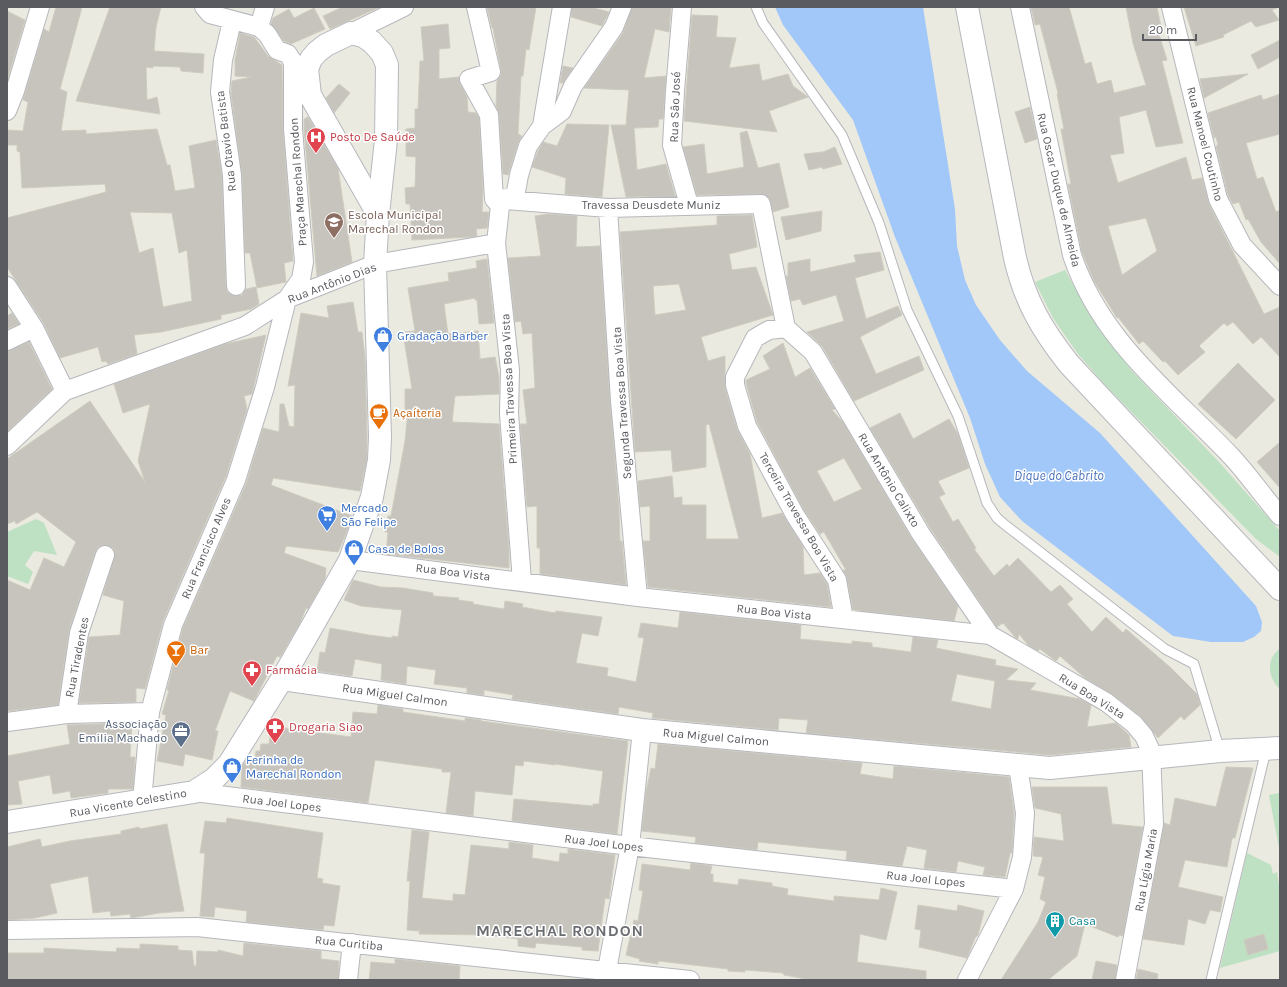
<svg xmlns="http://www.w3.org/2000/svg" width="1287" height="987" font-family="Karla,sans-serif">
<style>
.green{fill:#bde1c2}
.water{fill:#a2c8f9}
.building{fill:#c6c4bd;stroke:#cfccbf;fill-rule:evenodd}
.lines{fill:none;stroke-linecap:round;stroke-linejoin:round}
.lane-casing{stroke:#b6b7bc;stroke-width:11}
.street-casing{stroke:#b6b7bc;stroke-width:20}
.secondary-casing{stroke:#b6b8be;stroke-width:24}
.lane{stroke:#fff;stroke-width:9}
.street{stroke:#fff;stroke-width:18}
.secondary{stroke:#fff;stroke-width:22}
.labels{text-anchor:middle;stroke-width:3;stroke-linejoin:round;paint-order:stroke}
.street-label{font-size:12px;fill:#595b60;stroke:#fff}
.health-label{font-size:12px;fill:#be3a42;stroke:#fff;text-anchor:start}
.education-label{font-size:12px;fill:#785e54;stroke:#fff;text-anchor:start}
.shop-label{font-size:12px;fill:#366cbe;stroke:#fff;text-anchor:start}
.food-label{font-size:12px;fill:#c56008;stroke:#fff;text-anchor:start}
.service-label{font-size:12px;fill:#4e5e75;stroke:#fff;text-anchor:end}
.culture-label{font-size:12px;fill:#0d838f;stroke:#fff;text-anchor:start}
.water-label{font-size:13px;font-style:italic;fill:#4870b9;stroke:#fff}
.district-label{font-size:16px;font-weight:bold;letter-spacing:1px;fill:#6a6d72;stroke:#fff}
</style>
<rect width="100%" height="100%" fill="#ebeae0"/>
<!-- green -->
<path class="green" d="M1065 270 1085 306 1107 339 1132 371 1219 462 1280 531V557L1256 539 1107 387 1078 354 1053 318 1035 282Z
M36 519 44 523 57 555 34 551 25 565 33 572 28 584 7 576V532Z
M1280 649V689C1268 678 1265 659 1280 649Z
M1280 793V853L1269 795Z
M1247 853 1271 865 1273 874 1277 872 1280 893V951L1220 968Z"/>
<!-- water -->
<path class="water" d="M775 7H923L955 209 957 246 965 280 976 305 1000 340 1027 371 1100 433 1256 606 1262 622 1261 631 1254 637 1243 642H1211L1173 636 1022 521 1000 497 985 464 970 418 895 237 853 120 783 25Z"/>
<!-- building -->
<path class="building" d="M56 7H82L60 89 67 92 61 131 86 130V134L157 129 167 165H170L175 191 195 188 189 146 216 140 222 176 226 287 227 292 236 296 242 295 246 289 256 287 259 304 251 309 221 315V319L161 332 134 335 137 354 108 364 106 361 102 362 98 347 60 358 43 322 7 267V218L106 192 105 184 22 188 20 152 17 151V145H7L8 130 23 131 28 102 23 100 44 29 49 32ZM130 212 172 213 179 253 187 250 192 301 163 307 153 248 139 253Z
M110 7H161L156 27 154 51 204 54 203 73 181 71 180 67 153 66V68L146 67 147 100 157 97 160 114 76 101Z
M343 7H380L330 29 323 16Z
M487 7H536L529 50 526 49 523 76H521L518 134 522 136 518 143 508 175 503 174 499 114 496 105 497 81 501 75V70L493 28H492Z
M572 7H590L609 12 602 26 571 17Z
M632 7H671L669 32 655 29 644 78 666 76 663 119H659L658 127 634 128 637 170 666 164 675 196 626 197 611 125H626L629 90 584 88 623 33Z
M1031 7H1069L1085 64 1091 62 1097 84 1111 80 1114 93 1146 85 1133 43 1126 7H1157L1161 27 1157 28 1167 60 1162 61 1183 143 1156 147 1146 110 1119 117 1124 153 1110 155 1118 183 1186 157 1192 180 1202 178 1209 204 1264 314 1280 307V357L1261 337 1253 344 1233 322 1227 326 1224 323 1199 346 1205 352 1178 375 1165 361 1163 362 1143 341 1139 344 1118 317 1117 318 1094 281 1082 252 1068 184H1071L1061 129H1064L1057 94 1058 93 1040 24 1035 25ZM1146 218 1157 251 1122 275 1108 226Z
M1184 7H1279L1272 10 1279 20 1256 27 1251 21 1223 35 1224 37 1196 46Z
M314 8 325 29 291 44 284 41 271 24 273 18 289 9 294 18Z
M7 11 25 20 7 81Z
M692 15 718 16 716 37 736 38 729 68 759 64 762 81 788 74 793 86 808 97 769 111 777 132 684 121Z
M448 24 450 48 439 49V79L459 77 460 84 467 97 468 112 476 113 479 118 483 190 482 212H489L487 228 476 229 477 236 471 237 412 240 410 204H406L405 188 415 187 416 157 406 156V129L415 128V109H418L420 61H424L421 27Z
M240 33 254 37 268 56 282 65 283 130 293 261 284 263 286 282 257 288 250 253H245L242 175 231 93 232 81 251 77 235 76V60Z
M1280 40V57L1258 69 1251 55Z
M563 66 573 68 563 83H560Z
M1247 74H1248L1204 98 1200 79Z
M339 84 350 93 334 113 326 98Z
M1280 94V134L1246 143 1257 179 1263 177 1276 212 1280 210V264L1261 242 1248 219 1246 220 1239 202 1233 204 1228 195 1216 146 1218 145 1216 137 1214 138 1208 113 1261 95 1263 100Z
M1030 107 1037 139 1025 143 1015 112Z
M308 117 338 168 352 262 317 276 304 129V119Z
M567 124 609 125 602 197 565 194 566 178 532 167 538 151 543 142 557 146Z
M747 131 758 168 779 163 789 207 773 212 769 198 761 194 697 195 683 147 704 144 707 174 744 167 740 133Z
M835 147 842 164 823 169 822 167 809 170 804 154 823 152Z
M822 211 821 231 786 240 781 217Z
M548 214 577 216 576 247 600 246 610 402 619 509 620 541H622L626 585 540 574V548H537V506L527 507 520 424H527L523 390 535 388 532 333 523 334 521 321 515 322 508 258 541 256 535 216Z
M752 215 757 247 729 254 732 270 756 267 773 315 701 337 708 361 725 356V388L737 429 750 454 762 518 782 513 803 546 804 575 820 573 827 584 831 607 648 587 643 541H650V506L640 507 638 481 672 476 674 498 682 497V505H706V539H739L709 424 706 425V467L673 472 671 450 635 452 620 232 717 225V216ZM679 284 686 310 655 315 653 286Z
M880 252 884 270 855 278 866 319 898 306 902 315 860 337 876 374 919 356 924 370 854 401 822 346 807 332 844 321 836 295 803 305 800 299 791 301 786 276H788V263L810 259V272L856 262 854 255Z
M487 259 494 323 479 324 477 300H475V298L444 304 448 334 478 331 480 359 495 357 499 377V394L455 396 452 422 499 424 509 550V568L386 554 388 532H385L388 516H391L405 441 408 411H405V389H412L403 332 415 331 408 288 449 281 448 273 477 268 476 261Z
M353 302 358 332H362L365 358 367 437V459L360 491 273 478 271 485 352 516 345 536 338 552 286 546 284 553 326 568 325 579 308 609 306 608 300 623 280 657 277 656 254 701 230 691 215 731H218L212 760 185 754 183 766 157 761 166 715 162 714 169 690H167L183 628 246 484 263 428 279 432 280 404H284L289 426 294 427 295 385 288 386 301 313 329 318 327 306Z
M12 313 19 324 7 329V316Z
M266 335 252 394 244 396 247 409 226 476 163 621 145 689 136 688V702L79 703 89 637 120 635 124 601 103 595 115 553 113 548 103 545 98 547 95 552 69 630 58 705 7 711V580L30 590 44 558 64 567 76 542 37 512 16 524 15 521 7 524V459L90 401 145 482 138 461 150 404 123 413 114 384 225 344Z
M29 342 52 389 7 432V351Z
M783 343 795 377 810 368 835 409 832 410 843 422 912 539 958 606 954 621 853 610 847 578 843 570H846L824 532 820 534 804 510 757 422 746 383V380L770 369 763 356ZM844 458 862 489 834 502 817 471Z
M1238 363 1275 400 1236 439 1198 404Z
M900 413 913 439 949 419 958 434 969 468 938 481 945 494 939 497 953 522 958 519 976 548 974 549 994 576 1007 564 1009 567 1018 558 1051 592 1060 585 1073 599 1067 604 1092 632 1106 617 1123 633 1126 629 1171 668 1197 694 1200 705 1184 720 1181 716 1158 738 1140 716 1112 694 1085 678 1060 656 1056 661 1040 649 1038 651 1029 646 1019 634 1018 639 1016 638 1003 623 997 627 930 528 870 428Z
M1280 442V488L1257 462Z
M353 580 381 587 403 588 433 593V596L459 598 458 600 473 602V604L504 609 505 601 523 604 522 607 555 613 556 611 602 617 598 636 582 633 576 663 608 668 607 676 636 682 644 638 638 637 641 623 678 628 680 612 801 625 800 639 852 644V641L861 642 872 643V647L911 652 913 637 938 640 936 648 996 660 995 665 1018 669 1006 680 1036 683 1030 690 1080 699 1091 705 1087 727 1116 723 1129 735 1131 747 1050 755 806 733 808 720 779 718 778 730 652 718 653 713 619 707 618 714 512 699 513 695 484 690V695L467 693V688L434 684 436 670 407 666 406 684 381 680 382 664 355 659 352 676 317 671 320 652 325 653 330 628 369 635 392 638V636L398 637 402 610 361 606 344 600ZM957 674 995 681 991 709 951 701Z
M378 705 403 709V712L465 721V718L481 720V721L628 741 617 834 512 821 514 799 593 806V804H599L603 771 555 764V765L524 761 523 766 515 765 512 795 475 791 473 816 446 813 451 772H442V769L375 760 368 803 241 787 242 766 245 762H254L256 751H260L261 744H269L271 726 351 737 353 712 377 714Z
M132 723 130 757H135L133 789H108V793L71 798 70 791 53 794 50 775 18 781 22 804 7 805V756L70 744 67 725Z
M658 744 862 763 860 774 893 779 894 766 1009 777 1014 813 1012 853H1010L1005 877 983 875 985 867 958 861 956 872 924 868 927 850 907 846 902 866 846 860 847 851 758 842 757 850 695 843 696 837 642 831 646 792 651 768 655 769Z
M1226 767 1253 768 1235 838H1232L1227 867 1185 860 1178 887 1223 897 1220 912 1210 910 1205 924 1188 919 1184 945 1143 939 1164 823 1170 825 1175 798 1216 807Z
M1032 787H1107L1112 824 1143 827 1123 936 1119 935 1118 937 1085 924 1077 956 1048 980H1001L1038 922 1046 902 1040 899 1045 877 1038 875 1043 857 1033 856 1034 837 1064 841 1061 814 1035 808Z
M227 818 323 833 317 878 323 879 322 883 340 886 334 926 324 925 323 930 246 922 247 911 215 907 214 917 200 916 205 853H200L205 821 226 823Z
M167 824 184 911 159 913 137 917 131 918 130 914 111 916 110 911 93 913 88 876 50 884 57 913 35 918 7 920V847L40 839 42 847 70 841 121 834V831L139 827 140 829Z
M412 830 429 832 422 898 453 901V894L465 895 471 845 509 849V842L533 845 532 858 559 862 560 853 568 854V849L615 855 609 899 605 898 598 951 582 950V947L560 945 536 943 535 948 518 946V939L488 935 419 934 420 928 419 931 407 930 410 881H407Z
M691 863 712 866 710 874H713V882L738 885 739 879 772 883V886L788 889 787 895 834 901V896L879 900 881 888 897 892 886 940 860 934 857 962 926 971V980H812L784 975 783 973 745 970V972L728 971V969L658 961V964L639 961 640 959 626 955 634 920 638 921 643 891 639 890 642 864 690 870Z
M918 905 957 911 958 905 984 911 978 935 975 938 967 958 919 947 921 930 915 929Z
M1264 934 1268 949 1248 955 1244 940Z
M244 943 321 951V959L339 961 338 980H7V953H44V948L116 952 117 948 140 949V944L178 946V950L192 951 194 966H196L197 951 218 952V950L243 956Z
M395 959 460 966 459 980H369L371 962 395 964Z
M1096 961 1117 965 1115 980H1092Z
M1138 969 1158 974 1157 980H1136Z"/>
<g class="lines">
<!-- lane casing -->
<g class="lane-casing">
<path id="lane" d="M756 7 763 23 842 135 879 223 907 310 958 416 987 503 997 518 1004 524 1165 649 1194 664 1220 751
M1211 980 1266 750"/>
</g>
<!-- street casing -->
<g class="street-casing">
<path id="street" d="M204 7 210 14 259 27 267 34 277 50 288 54 298 71
M476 7 491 72 469 79 489 115 494 199
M682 7 675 91 672 145 689 205
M1020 7 1072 255C1101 341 1170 392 1230 455 1248 474 1263 496 1280 516
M1171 7 1218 199 1242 245 1280 286
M232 21 223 60 220 92 232 175 236 286
M259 27 265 7
M351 33 404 7
M7 111 15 91 40 7
M542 126 562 7
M494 199 608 208 761 204 786 328
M494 199 500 206 496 243 510 370 509 414 522 581
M501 199 515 197 519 175 528 146 542 126 562 111 573 86 614 27 622 7
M608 208 620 401 638 597
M7 286 34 328 65 391
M786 328 813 352 921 534 990 635
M786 328 769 330 755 338 735 377V385L747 426 795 515 837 580 844 619
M7 341 34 328
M7 446 65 391 245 326 287 299 375 264 496 243
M350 560 638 597 990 635 1106 702 1134 724 1144 736 1151 751 1154 824 1125 980
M67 714 79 633 105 555
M7 722 67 714 150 712
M194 792 630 846 1014 889
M142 801 150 712 173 625 236 480 265 387 287 299 301 279 304 262 293 129V61
M7 930 197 927 690 980
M607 970 630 846 642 730
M348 980 352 943
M967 980 1014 889 1022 857 1025 813 1018 765"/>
</g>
<!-- secondary casing -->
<g class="secondary-casing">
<path id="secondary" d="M967 7 1015 258C1025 301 1042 330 1069 364L1280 589
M282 679 642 730 1050 768 1220 751 1280 748
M7 822 194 792 214 779 229 764 282 679 350 560 372 497 379 460 380 437 375 264 378 214 386 140 387 65 382 53 372 42 363 36 351 33 326 45 317 52 311 59 307 69 310 95 378 214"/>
</g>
<!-- lane -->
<use href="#lane" class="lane"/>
<!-- street -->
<use href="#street" class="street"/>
<!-- secondary -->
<use href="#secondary" class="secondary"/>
</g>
<!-- icons -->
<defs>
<g id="hospital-pin" transform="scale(1)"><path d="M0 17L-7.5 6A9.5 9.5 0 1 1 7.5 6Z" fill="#e0444e" stroke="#fff"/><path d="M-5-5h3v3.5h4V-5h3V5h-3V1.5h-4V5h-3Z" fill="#fff"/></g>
<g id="school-pin" transform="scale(1)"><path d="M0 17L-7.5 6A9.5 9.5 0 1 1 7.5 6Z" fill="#8d6e63" stroke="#fff"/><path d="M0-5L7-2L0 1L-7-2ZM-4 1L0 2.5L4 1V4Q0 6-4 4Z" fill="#fff"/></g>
<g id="shop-pin" transform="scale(1)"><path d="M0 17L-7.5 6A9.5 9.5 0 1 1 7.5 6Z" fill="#3f7fe0" stroke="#fff"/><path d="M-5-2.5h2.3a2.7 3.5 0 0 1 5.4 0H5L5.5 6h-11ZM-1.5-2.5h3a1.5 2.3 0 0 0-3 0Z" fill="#fff"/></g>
<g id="cafe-pin" transform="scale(1)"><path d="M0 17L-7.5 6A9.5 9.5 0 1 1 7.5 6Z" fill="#e8710a" stroke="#fff"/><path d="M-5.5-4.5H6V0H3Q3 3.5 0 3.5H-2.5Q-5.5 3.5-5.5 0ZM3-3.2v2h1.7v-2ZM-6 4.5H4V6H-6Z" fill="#fff"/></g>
<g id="supermarket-pin" transform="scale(1)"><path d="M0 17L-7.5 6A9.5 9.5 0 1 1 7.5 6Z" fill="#3f7fe0" stroke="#fff"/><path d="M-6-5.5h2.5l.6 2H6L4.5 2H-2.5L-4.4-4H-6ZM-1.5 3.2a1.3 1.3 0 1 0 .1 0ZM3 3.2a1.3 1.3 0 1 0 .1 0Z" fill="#fff"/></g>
<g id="bar-pin" transform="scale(1)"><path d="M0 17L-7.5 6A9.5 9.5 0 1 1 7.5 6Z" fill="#e8710a" stroke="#fff"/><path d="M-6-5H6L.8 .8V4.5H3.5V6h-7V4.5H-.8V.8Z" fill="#fff"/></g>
<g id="pharmacy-pin" transform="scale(1)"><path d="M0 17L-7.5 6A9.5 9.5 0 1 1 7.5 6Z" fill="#e0444e" stroke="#fff"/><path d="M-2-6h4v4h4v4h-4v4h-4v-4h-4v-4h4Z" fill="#fff"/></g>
<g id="office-pin" transform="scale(1)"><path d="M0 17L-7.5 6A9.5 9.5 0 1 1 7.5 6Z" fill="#5c6f8a" stroke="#fff"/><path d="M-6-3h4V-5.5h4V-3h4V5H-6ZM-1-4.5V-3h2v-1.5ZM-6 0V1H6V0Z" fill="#fff"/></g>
<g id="building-pin" transform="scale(1)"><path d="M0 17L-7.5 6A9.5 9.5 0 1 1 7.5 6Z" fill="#0f9aa8" stroke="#fff"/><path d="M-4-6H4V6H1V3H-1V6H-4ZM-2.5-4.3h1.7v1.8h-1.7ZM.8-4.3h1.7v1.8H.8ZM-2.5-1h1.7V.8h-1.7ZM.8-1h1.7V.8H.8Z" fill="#fff"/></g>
</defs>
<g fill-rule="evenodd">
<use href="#hospital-pin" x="316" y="137"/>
<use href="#school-pin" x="334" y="222"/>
<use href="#shop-pin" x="383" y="336"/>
<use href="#cafe-pin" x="379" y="413"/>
<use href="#supermarket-pin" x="327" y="515"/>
<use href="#shop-pin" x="354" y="549"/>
<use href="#bar-pin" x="176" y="650"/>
<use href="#pharmacy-pin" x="252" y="670"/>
<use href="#pharmacy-pin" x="275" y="727"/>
<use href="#office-pin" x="181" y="731"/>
<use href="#shop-pin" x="232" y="767"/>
<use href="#building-pin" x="1055" y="921"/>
</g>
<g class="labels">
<!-- street labels -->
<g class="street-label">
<text transform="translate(675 107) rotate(-88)" y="4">Rua Sâo José</text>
<text transform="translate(226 141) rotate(-97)" y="4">Rua Otavio Batista</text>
<text transform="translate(1205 144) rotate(76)" y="4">Rua Manoel Coutinho</text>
<text transform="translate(298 182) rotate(-94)" y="4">Praça Marechal Rondon</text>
<text transform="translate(1059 190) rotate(77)" y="4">Rua Oscar Duque de Almeida</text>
<text x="651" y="209">Travessa Deusdete Muniz</text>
<text transform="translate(332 283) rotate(-21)" y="4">Rua Antônio Dias</text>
<text transform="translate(509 389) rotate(-93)" y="4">Primeira Travessa Boa Vista</text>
<text transform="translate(622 403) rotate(-94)" y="4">Segunda Travessa Boa Vista</text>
<text transform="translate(889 480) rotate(59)" y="4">Rua Antônio Calixto</text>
<text transform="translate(799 517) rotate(60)" y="4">Terceira Travessa Boa Vista</text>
<text transform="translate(206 548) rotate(-67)" y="4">Rua Francisco Alves</text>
<text transform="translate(453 572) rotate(7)" y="4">Rua Boa Vista</text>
<text transform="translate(774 612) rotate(6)" y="4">Rua Boa Vista</text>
<text transform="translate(77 657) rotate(-79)" y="4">Rua Tiradentes</text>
<text transform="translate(395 695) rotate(8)" y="4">Rua Miguel Calmon</text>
<text transform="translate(1092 696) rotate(32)" y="4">Rua Boa Vista</text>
<text transform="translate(716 737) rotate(5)" y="4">Rua Miguel Calmon</text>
<text transform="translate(128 803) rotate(-10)" y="4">Rua Vicente Celestino</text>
<text transform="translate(282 803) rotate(7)" y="4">Rua Joel Lopes</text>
<text transform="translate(604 843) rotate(7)" y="4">Rua Joel Lopes</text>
<text transform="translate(1146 870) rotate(-80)" y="4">Rua Lígia Maria</text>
<text transform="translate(926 879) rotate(6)" y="4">Rua Joel Lopes</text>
<text transform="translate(349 943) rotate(6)" y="4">Rua Curitiba</text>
</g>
<!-- health labels -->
<g class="health-label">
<text x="330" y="141">Posto De Saúde</text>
<text x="266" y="674">Farmácia</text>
<text x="289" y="731">Drogaria Siao</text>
</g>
<!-- education labels -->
<g class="education-label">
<text x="348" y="219">Escola Municipal<tspan x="348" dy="14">Marechal Rondon</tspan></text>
</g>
<!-- shop labels -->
<g class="shop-label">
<text x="397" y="340">Gradação Barber</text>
<text x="341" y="512">Mercado<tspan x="341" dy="14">São Felipe</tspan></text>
<text x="368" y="553">Casa de Bolos</text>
<text x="246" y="764">Ferinha de<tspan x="246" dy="14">Marechal Rondon</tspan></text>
</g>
<!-- food labels -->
<g class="food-label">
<text x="393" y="417">Açaíteria</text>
<text x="190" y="654">Bar</text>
</g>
<!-- service labels -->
<g class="service-label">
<text x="167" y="728">Associação<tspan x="167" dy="14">Emilia Machado</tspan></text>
</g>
<!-- culture labels -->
<g class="culture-label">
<text x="1069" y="925">Casa</text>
</g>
<!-- water labels -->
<g class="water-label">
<text x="1059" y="480">Dique do Cabrito</text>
</g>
<!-- district labels -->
<g class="district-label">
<text x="560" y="936">MARECHAL RONDON</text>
</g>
</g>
<!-- border -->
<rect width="1287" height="987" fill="none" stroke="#595b60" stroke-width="16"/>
<!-- scale -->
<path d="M1143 34v6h53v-6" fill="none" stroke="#595b60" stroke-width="2"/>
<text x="1149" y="34" font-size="12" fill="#595b60" stroke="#ffffff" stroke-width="3" paint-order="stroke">20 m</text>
</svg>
